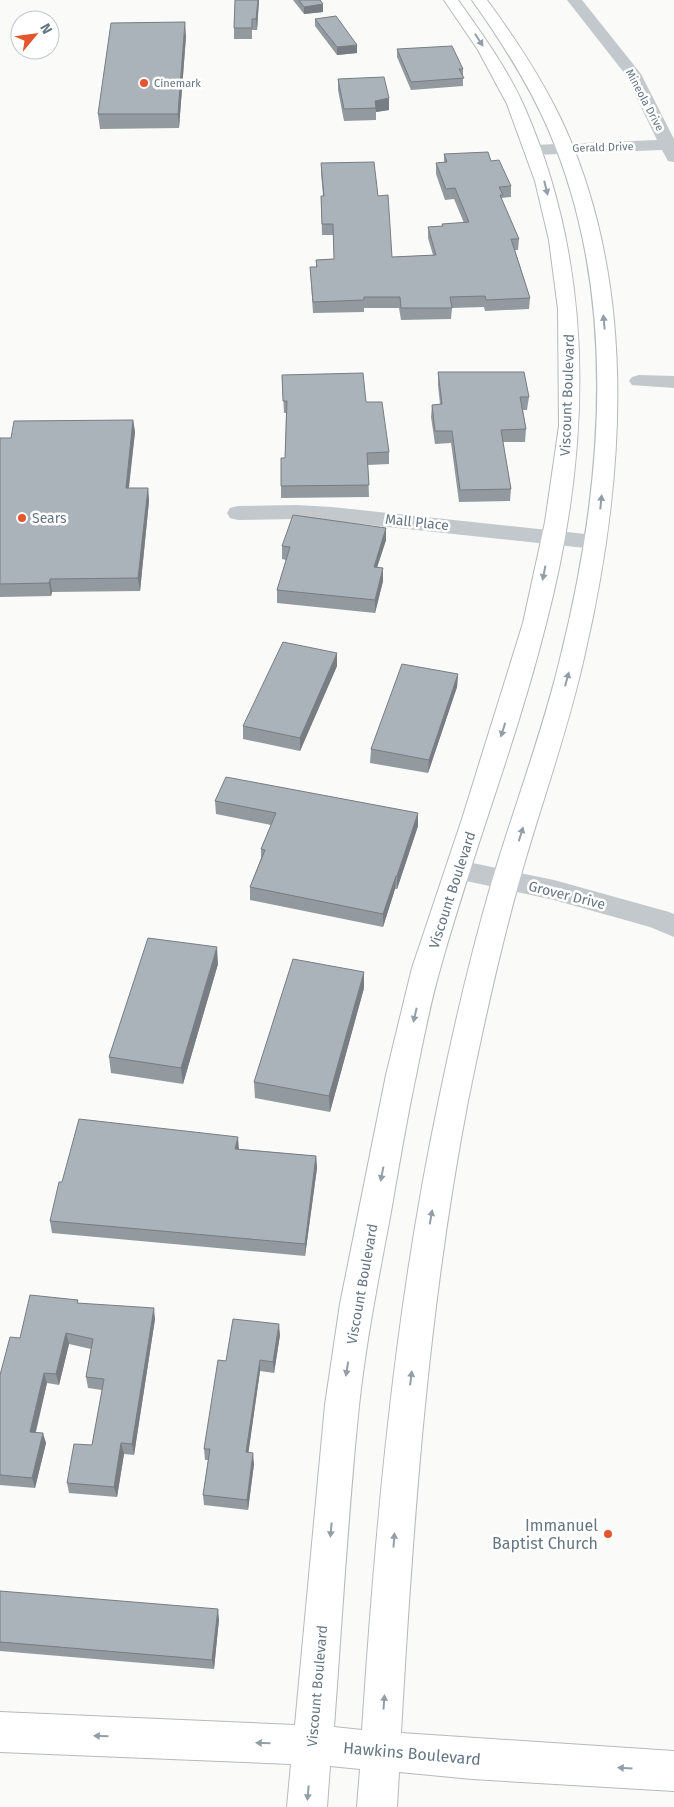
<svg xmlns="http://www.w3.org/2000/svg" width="674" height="1807" font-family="'Fira Sans',sans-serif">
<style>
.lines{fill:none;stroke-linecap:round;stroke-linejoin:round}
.major-casing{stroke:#b5babe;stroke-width:2}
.minor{fill:#c3c8cc;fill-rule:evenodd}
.major{fill:#fff;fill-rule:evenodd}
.wall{fill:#929a9f}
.shaded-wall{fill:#777d82}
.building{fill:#aab3b9;stroke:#777d82}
.oneway{fill:#939fa8}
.poi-dot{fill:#e4572e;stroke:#fff;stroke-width:2}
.labels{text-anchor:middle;stroke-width:5;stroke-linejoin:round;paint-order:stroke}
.far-poi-label{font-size:11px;fill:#657683;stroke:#fff;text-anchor:start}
.far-street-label{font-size:11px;fill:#657683;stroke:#fff}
.street-label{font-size:14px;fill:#657683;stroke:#fff}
.poi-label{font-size:14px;fill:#657683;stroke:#fff;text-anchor:start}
.near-poi-label{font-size:16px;fill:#657683;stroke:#fff;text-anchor:end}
.near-street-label{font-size:16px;fill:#657683;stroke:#fff}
</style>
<rect width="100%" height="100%" fill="#fafaf8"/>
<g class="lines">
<!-- major casing -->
<g class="major-casing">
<path id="major" d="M444 0H458C482 34 507 68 524 106 597 272 591 451 546 624 517 740 473 851 441 966 431 1000 424 1036 417 1071 407 1117 399 1165 391 1212 379 1276 366 1341 359 1406 348 1513 342 1620 334 1727L362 1730C376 1518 395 1307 439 1099 454 1026 471 953 492 881 514 807 542 734 560 659 603 487 620 297 549 131 529 84 501 41 472 0H487C517 41 545 83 566 130 639 295 624 486 584 658 567 734 540 807 519 882 499 954 483 1027 468 1101 428 1309 413 1521 401 1733L674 1751V1791L472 1779 399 1772 397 1807H357L360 1769 330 1766 327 1807H287L291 1764 0 1752V1712L295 1725 325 1405 340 1304 386 1075 412 968 462 819 523 623 545 522 559 426 558 309 549 240 535 181 507 104 478 50Z"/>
</g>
<!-- minor -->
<path class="minor" d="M567 0H582L641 74 674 139V162L668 161 662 150 533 155 527 154 525 150 527 146 533 145 657 140 625 74Z
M639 375 674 376V388L632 385 629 381 632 377Z
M296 505 332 507 595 535 603 537 606 542 603 547 595 549 332 521 296 519 238 520 230 518 227 513 230 508 238 506Z
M458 860 554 880 669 912 674 914V937L650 927 554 900 448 877 444 870 448 863Z"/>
<!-- major -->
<use href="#major" class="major"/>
</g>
<!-- wall -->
<path class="wall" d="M235 0H259L257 30H252V39H234V28Z
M293 0H320L323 12 304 14Z
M315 19 357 53 337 55 315 26Z
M186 36 179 128 100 129 98 114Z
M397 49 463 69V86L411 90 397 57Z
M338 79 389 110 376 112V120L344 121 338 90Z
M444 154 491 161 511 186V197L502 198V200L519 239 518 250H515L530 298 529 309 485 311 484 307 452 308 451 319 401 320 399 308H364V312L313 313 310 267H316V260L334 259 333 235H322L321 196H323L321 173V163L378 196 392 257 433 255 428 238V227L442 226V224L464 223 454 199 445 200 436 174V163L444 162Z
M438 372 529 397 527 410H523L526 429 525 442H503L511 489 510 501 459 502 451 443 435 444 431 417 432 405 440 404 438 385Z
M282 375 366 402 389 452V464L368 465 369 497 281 498V486L285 458 286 413H284Z
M133 420 135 432 129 488H148L149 501 140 591 52 592 51 596 0 597V438H11Z
M386 528V540L377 567 383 581 375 613 277 603V590L286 560 282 559V546Z
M337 666 300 751 243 739V726Z
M458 674 457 687 428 773 370 763 371 749Z
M215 801 418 813V826L397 889H395L383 927 250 900V887L261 858V849L271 825 216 814Z
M218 964 183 1084 111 1073 109 1057Z
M364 988 330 1112 255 1098 254 1082Z
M239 1149 316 1156 317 1168 305 1256 52 1233 50 1221 62 1182Z
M78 1303 155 1319 134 1455 124 1454 117 1497 69 1493 67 1483 92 1445 102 1390 88 1388 86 1377 91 1349 69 1344 59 1385 47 1383 36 1432 46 1443 35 1488 0 1485V1375L20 1338Z
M280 1335 274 1373 260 1371 248 1453 254 1464 248 1510 204 1505 203 1495 208 1460H205L204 1449 226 1361Z
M0 1591 219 1619 214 1669 0 1651Z"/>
<!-- shaded-wall -->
<path class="shaded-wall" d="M258 0H259L257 30 256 19Z
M323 4V12L304 14V7Z
M185 22 186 36 179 128 178 114Z
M357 45V53L337 55V47Z
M389 98V110L376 112 375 101Z
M133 420 135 432 127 501 126 488Z
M148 488 149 501 140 591 138 578Z
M386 528V540L373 580 374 567Z
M383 568V581L375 613V600Z
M50 579 52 592 51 596 49 583Z
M337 653V666L300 751V738Z
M458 674 457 687 428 773 429 760Z
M418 813V826L397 889V876Z
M396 876 395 889 383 927V914Z
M217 947 218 964 183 1084 181 1068Z
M364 972V988L330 1112 329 1096Z
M238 1137 239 1150 235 1149Z
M316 1156 317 1168 305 1256V1244Z
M154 1308 155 1319 134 1455 132 1444Z
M279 1324 280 1335 274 1373 273 1362Z
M66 1333 69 1344 59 1385 56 1374Z
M260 1360V1371L247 1463 246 1452Z
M44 1373 47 1383 33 1442 30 1432Z
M43 1433 46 1443 35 1488 32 1478Z
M121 1443 124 1454 117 1497 114 1487Z
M253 1453 254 1464 248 1510 247 1500Z
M218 1609 219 1619 214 1669 212 1660Z"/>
<!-- building -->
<path class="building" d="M235 0H258L256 19H252V28H234Z
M299 0H320L323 4 304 7Z
M336 16 357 45 337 47 315 19Z
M185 22 178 114H98L111 23Z
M452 46 463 69H459L464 78 411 82 397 49Z
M384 77 389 98 375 101 376 108 344 109 338 79Z
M488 152 491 161 499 160 511 186 499 187 503 195H500L519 239H511L530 298 486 300 485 296 450 297 452 308H401L400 297H364V300L313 302 310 267H317L316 260 334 259 333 224H322L321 196H324L321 163 374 162 378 196 388 195 392 257 436 255 428 227 443 226 442 224 469 222 455 188 446 189 436 163 447 162 444 154Z
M438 372H524L529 397H520L526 429 501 430 511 489 460 490 452 431H435L432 405 442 404Z
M363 373 366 402H382L389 452 367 453 369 485 281 486V458H285L287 401H283L282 375Z
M133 420 126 488H148L138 578 50 579 49 583 0 584V438H11L14 421Z
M293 515 386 528 374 567 383 568 375 600 277 590 290 547 282 546Z
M283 642 337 653 300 738 243 726Z
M402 664 458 674 429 760 371 749Z
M226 777 418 813 397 876H396L383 914 250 887 265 850 261 849 276 813 215 801Z
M148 938 217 947 181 1068 109 1057Z
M293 959 364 972 329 1096 254 1082Z
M79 1119 238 1137 235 1149 316 1156 305 1244 50 1221 59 1182H62Z
M30 1295 78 1300 77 1303 154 1308 132 1444 121 1443 114 1487 67 1483 74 1444 92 1445 104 1379 86 1377 93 1339 66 1333 56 1374 44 1373 30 1432 43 1433 32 1478 0 1475V1375L10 1337 20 1338Z
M233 1319 279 1324 273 1362 260 1360 246 1452 253 1453 247 1500 203 1495 210 1449H204L218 1360 226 1361Z
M0 1591 218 1609 212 1660 0 1642Z"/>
<!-- one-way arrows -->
<defs><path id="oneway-solid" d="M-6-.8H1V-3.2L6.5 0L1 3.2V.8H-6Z" transform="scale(1.25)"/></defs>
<g class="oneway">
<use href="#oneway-solid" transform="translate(479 40) rotate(57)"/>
<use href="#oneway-solid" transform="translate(546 188) rotate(76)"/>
<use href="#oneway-solid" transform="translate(604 322) rotate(-95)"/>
<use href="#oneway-solid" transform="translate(601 502) rotate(-84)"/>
<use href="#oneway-solid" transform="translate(544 573) rotate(101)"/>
<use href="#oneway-solid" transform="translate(567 679) rotate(-75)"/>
<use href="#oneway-solid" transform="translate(503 730) rotate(107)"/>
<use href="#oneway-solid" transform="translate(521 834) rotate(-73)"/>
<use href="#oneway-solid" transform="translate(415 1015) rotate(103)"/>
<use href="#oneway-solid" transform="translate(382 1174) rotate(101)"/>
<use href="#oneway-solid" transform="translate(431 1217) rotate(-80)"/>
<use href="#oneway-solid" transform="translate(347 1369) rotate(99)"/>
<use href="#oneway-solid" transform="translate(411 1378) rotate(-83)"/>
<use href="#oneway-solid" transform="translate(331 1530) rotate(95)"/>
<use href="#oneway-solid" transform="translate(394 1540) rotate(-86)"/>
<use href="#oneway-solid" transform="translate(384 1702) rotate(-86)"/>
<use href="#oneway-solid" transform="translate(101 1736) rotate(-178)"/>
<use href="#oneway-solid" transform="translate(263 1743) rotate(-178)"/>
<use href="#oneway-solid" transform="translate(625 1768) rotate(-177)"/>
<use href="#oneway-solid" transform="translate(308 1793) rotate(95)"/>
</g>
<!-- markers -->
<g class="poi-dot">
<circle cx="144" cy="83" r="5"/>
<circle cx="22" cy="518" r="5"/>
<circle cx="608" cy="1534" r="5"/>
</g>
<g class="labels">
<!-- far-poi labels -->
<g class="far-poi-label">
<text x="154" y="87">Cinemark</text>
</g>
<!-- far-street labels -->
<g class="far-street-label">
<text transform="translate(645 100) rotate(62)" y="4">Mineola Drive</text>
<text transform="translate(603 147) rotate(-2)" y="4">Gerald Drive</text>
</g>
<!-- street labels -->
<g class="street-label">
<text transform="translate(567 395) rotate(-88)" y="5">Viscount Boulevard</text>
<text transform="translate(417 522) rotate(6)" y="5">Mall Place</text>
<text transform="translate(452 890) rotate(-72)" y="5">Viscount Boulevard</text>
<text transform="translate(567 895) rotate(14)" y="5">Grover Drive</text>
<text transform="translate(362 1284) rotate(-80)" y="5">Viscount Boulevard</text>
<text transform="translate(317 1686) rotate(-85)" y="5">Viscount Boulevard</text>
</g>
<!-- poi labels -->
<g class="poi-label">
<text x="32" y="523">Sears</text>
</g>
<!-- near-poi labels -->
<g class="near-poi-label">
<text x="598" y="1531">Immanuel<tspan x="598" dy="18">Baptist Church</tspan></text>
</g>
<!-- near-street labels -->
<g class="near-street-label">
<text transform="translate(412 1753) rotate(5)" y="6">Hawkins Boulevard</text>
</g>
</g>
<!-- north arrow -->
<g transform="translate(35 35) rotate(61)"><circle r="24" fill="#ffffff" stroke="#c1c8cd"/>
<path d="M0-4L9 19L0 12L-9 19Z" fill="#e4572e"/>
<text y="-8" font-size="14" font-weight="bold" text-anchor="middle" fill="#657683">N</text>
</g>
</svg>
